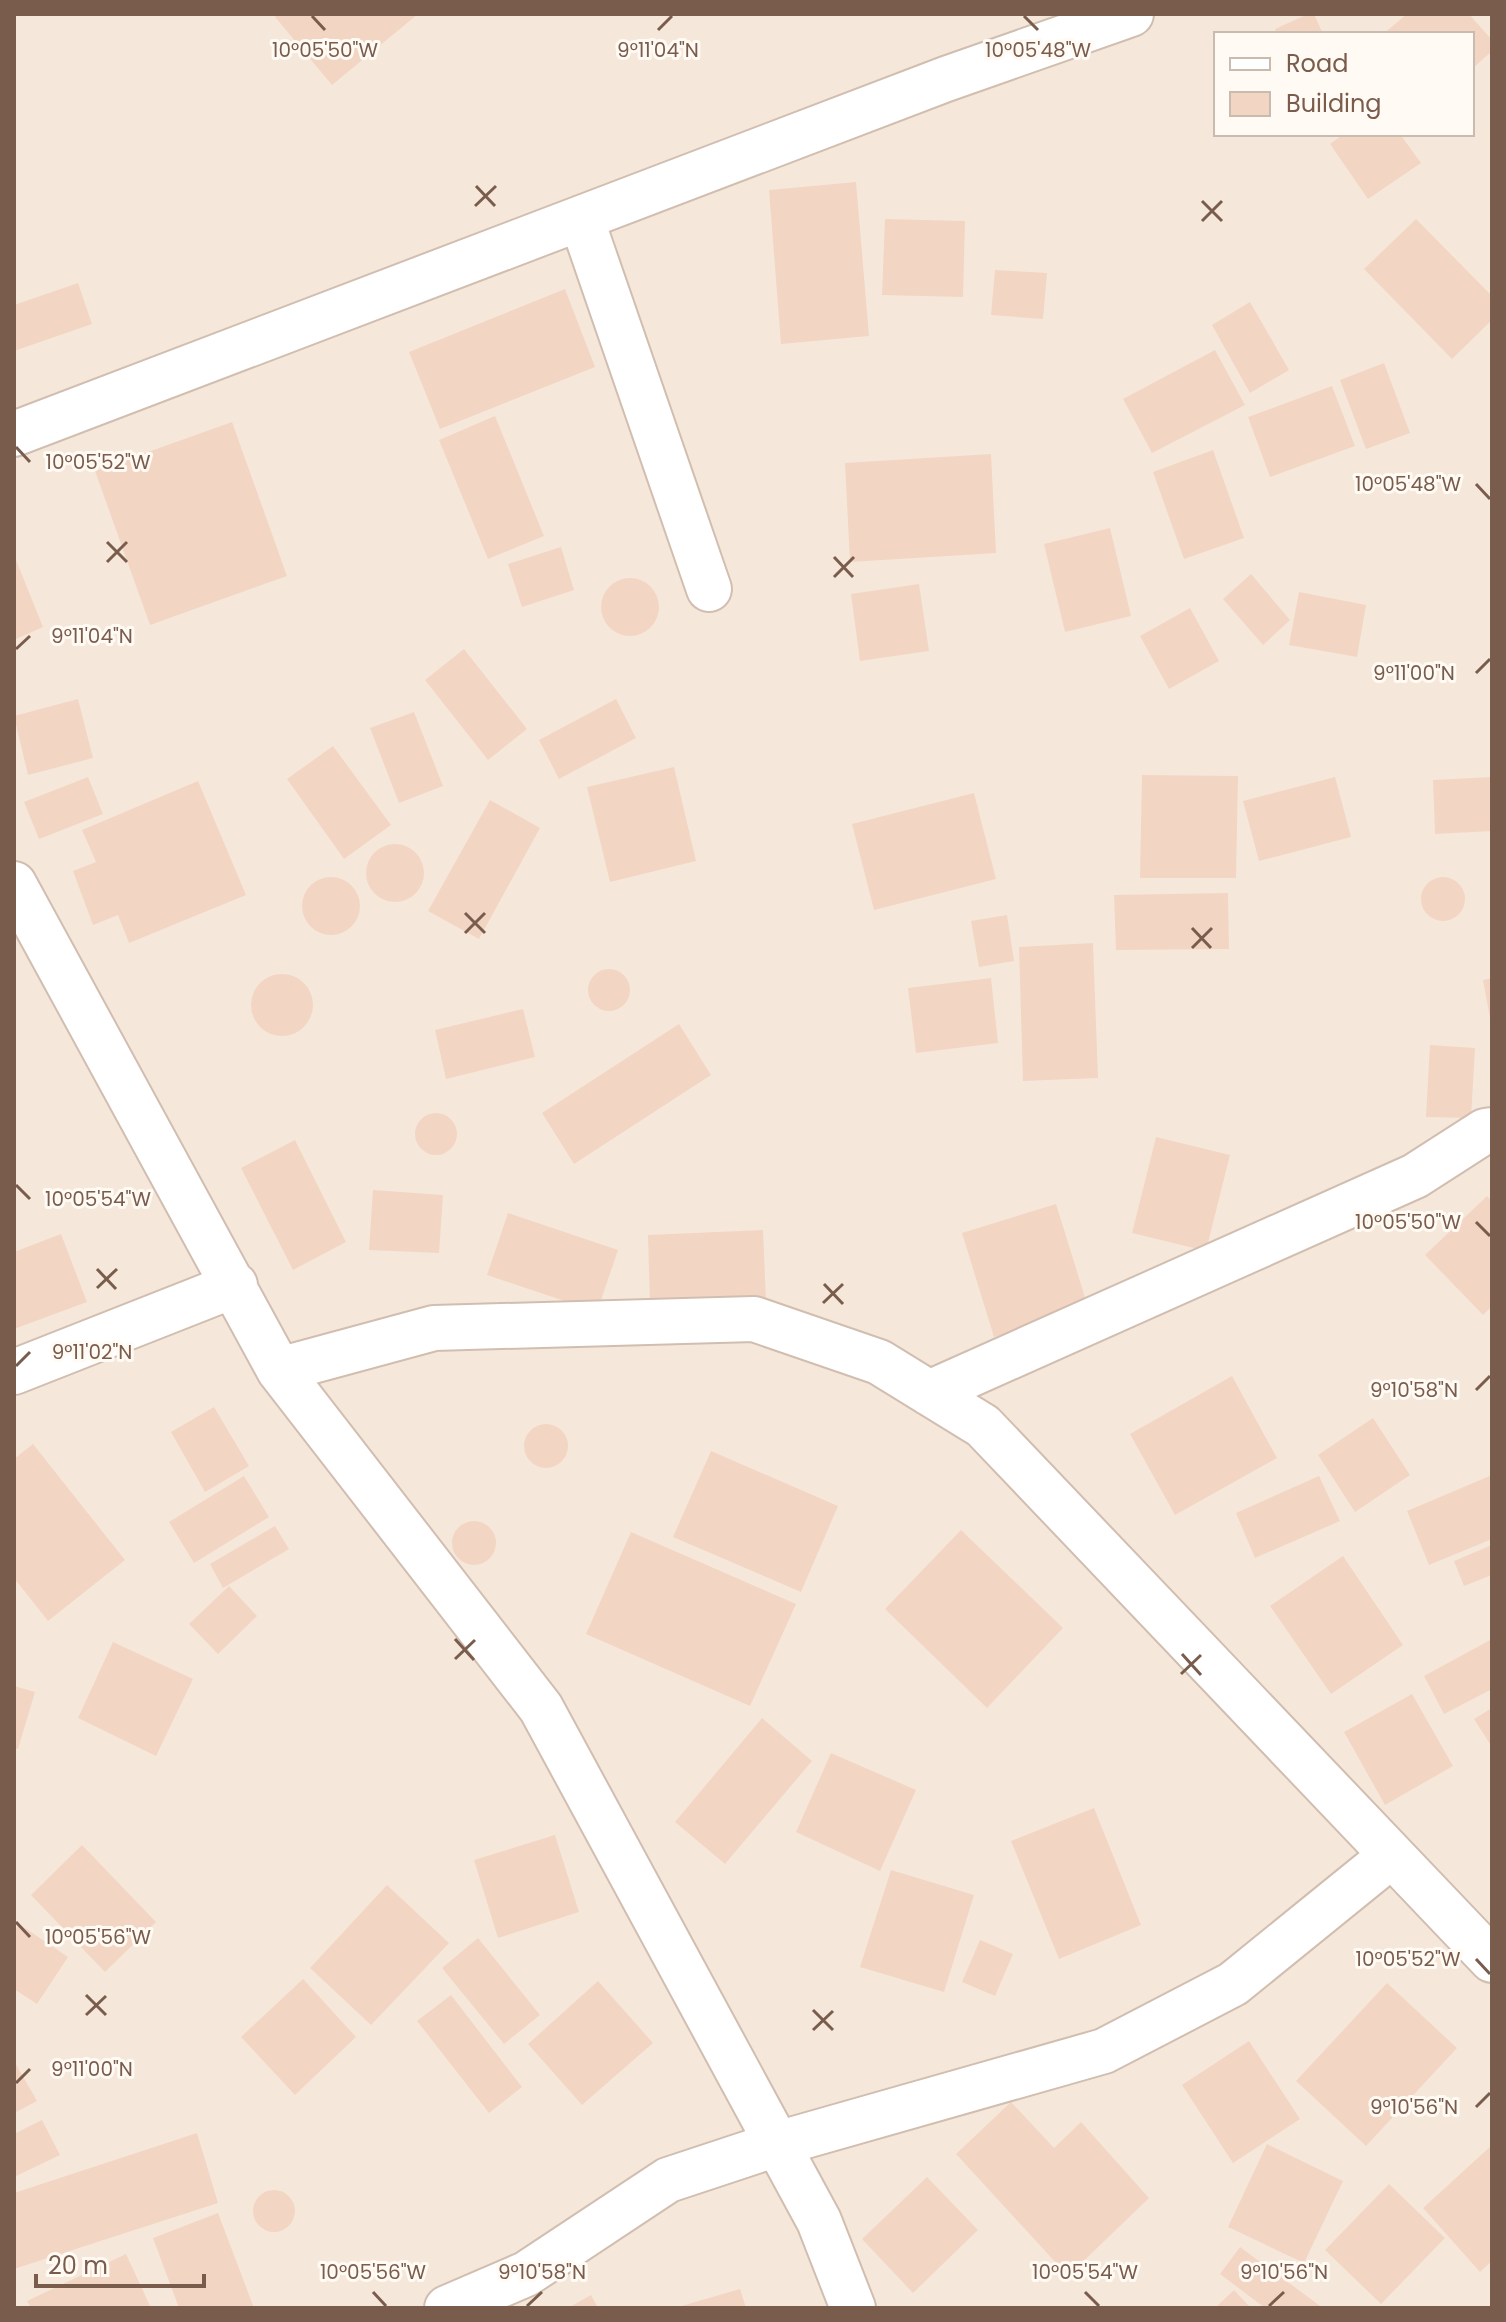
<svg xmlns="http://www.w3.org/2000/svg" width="1506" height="2322" font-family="Poppins,sans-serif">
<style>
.residential{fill:#f5e8da;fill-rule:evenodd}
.building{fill:#f3d5c3}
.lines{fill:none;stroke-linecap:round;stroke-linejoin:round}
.minor-casing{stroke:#d1beb0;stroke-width:48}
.minor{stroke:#fff;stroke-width:44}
.ticks{fill:none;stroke:#7a5c4d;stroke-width:3}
.ticks-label{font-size:20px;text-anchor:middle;fill:#7a5c4d;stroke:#fffaf3;stroke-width:6;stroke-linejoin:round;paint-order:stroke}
</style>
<rect width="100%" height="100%" fill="#fdf6ec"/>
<!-- residential -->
<path class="residential" d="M14 14H1492V2308H14ZM1216 34H1472V134H1216Z"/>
<!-- building -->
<path class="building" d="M278 14H418L332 85 275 17Z
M1308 14H1314L1323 34H1277L1275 29Z
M1407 14H1469L1492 40V51L1472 69V34H1383Z
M1344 134H1400L1421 163 1368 199 1330 144Z
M856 182 869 336 781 344 769 190Z
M885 219 965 221 963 297 882 295Z
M1416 219 1492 296V320L1452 359 1364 269Z
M995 270 1047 273 1043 319 991 315Z
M78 283 92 324 14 351V305Z
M565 289 595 367 440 429 409 352Z
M1250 302 1289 370 1250 393 1212 325Z
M1215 350 1245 405 1152 453 1123 399Z
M1384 363 1410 433 1366 449 1340 380Z
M1332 386 1355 446 1270 477 1248 417Z
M495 416 544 536 488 559 439 440Z
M232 422 287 576 150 625 95 471Z
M1213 450 1244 538 1184 559 1153 472Z
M991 454 996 553 850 562 845 463Z
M1110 528 1131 616 1065 632 1044 544Z
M561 547 574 590 522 607 508 564Z
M14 555 43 627 14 640Z
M1251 574 1290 620 1263 645 1223 599Z
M601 607a29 29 0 1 1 58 0a29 29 0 1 1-58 0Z
M919 584 929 651 860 661 851 594Z
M1299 592 1366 605 1357 657 1289 645Z
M1190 608 1219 661 1169 689 1140 636Z
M464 649 527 729 488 760 425 680Z
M78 699 93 758 28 775 14 716Z
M616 699 636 738 559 779 539 740Z
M414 712 443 786 399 803 370 728Z
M333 746 391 825 344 859 287 779Z
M674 767 696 861 610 882 587 787Z
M1142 775 1238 776 1236 878H1140Z
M88 777 103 814 39 839 24 802Z
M1335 777 1351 837 1259 861 1243 801Z
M1492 777V831L1435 834 1433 780Z
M198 781 246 895 129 943 118 915 93 925 73 871 96 862 82 830Z
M974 793 996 879 874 910 852 824Z
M490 800 540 828 479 939 428 911Z
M366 873a29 29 0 1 1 58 0a29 29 0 1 1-58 0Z
M302 906a29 29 0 1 1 58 0a29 29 0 1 1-58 0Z
M1421 899a22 22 0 1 1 44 0a22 22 0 1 1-44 0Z
M1228 893 1229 949 1116 950 1114 895Z
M1007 915 1014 961 979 967 971 921Z
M1093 943 1098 1078 1023 1081 1019 947Z
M588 990a21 21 0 1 1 42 0a21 21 0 1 1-42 0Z
M251 1005a31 31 0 1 1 62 0a31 31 0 1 1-62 0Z
M991 978 998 1043 916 1053 908 988Z
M1492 978V1018H1490L1483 980Z
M523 1009 535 1057 446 1079 435 1030Z
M679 1024 711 1075 574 1164 542 1113Z
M1430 1045 1475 1048 1471 1118 1426 1117Z
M415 1134a21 21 0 1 1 42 0a21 21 0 1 1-42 0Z
M1156 1137 1230 1155 1206 1251 1132 1233Z
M295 1140 346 1242 293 1270 241 1168Z
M373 1190 443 1195 439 1253 369 1250Z
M1487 1196 1492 1201V1306L1483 1315 1425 1255Z
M1056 1204 1088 1307 994 1337 962 1233Z
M508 1213 618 1250 597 1312 487 1275Z
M763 1230 766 1301 650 1306 648 1235Z
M61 1234 87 1302 14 1329V1252Z
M1232 1376 1277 1458 1175 1515 1130 1434Z
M214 1407 249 1466 205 1492 171 1432Z
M1373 1418 1410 1475 1355 1512 1318 1455Z
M524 1446a22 22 0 1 1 44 0a22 22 0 1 1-44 0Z
M33 1444 125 1560 48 1621 14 1578V1459Z
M711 1451 838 1506 801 1592 673 1537Z
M1492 1475V1539L1429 1565 1407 1511Z
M244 1476 269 1517 194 1563 169 1522Z
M1319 1476 1340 1521 1255 1558 1236 1513Z
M452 1543a22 22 0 1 1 44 0a22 22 0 1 1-44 0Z
M275 1526 289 1549 223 1588 210 1564Z
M961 1530 1063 1628 987 1708 885 1609Z
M631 1532 796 1604 750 1706 586 1634Z
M1492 1545V1575L1464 1586 1454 1561Z
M1343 1556 1403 1645 1331 1694 1270 1606Z
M229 1586 257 1616 218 1654 189 1624Z
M1492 1639V1689L1444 1714 1424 1676Z
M113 1642 193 1679 156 1756 78 1718Z
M14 1686 35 1692 18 1749 14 1748Z
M1412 1694 1453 1766 1385 1805 1344 1732Z
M1492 1708V1747L1474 1719Z
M762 1718 812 1761 725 1864 675 1822Z
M831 1753 916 1790 880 1871 796 1832Z
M1094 1808 1141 1925 1059 1959 1011 1841Z
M555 1835 579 1912 498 1938 474 1860Z
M82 1845 156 1922 105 1972 31 1895Z
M891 1870 974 1895 944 1992 860 1967Z
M387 1885 449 1943 371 2025 310 1968Z
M19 1924 68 1957 37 2004 14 1989V1932Z
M478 1938 540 2015 504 2044 442 1968Z
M980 1940 1013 1954 995 1996 962 1982Z
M303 1979 356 2037 295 2095 241 2037Z
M598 1981 653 2043 582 2105 528 2044Z
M1387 1983 1457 2048 1366 2146 1296 2081Z
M451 1995 522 2087 489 2113 417 2021Z
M1249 2041 1300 2119 1233 2163 1182 2085Z
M14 2061 37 2101 14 2113Z
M1011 2102 1054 2148 1081 2122 1149 2198 1068 2276 956 2154Z
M42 2120 60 2155 14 2177V2134Z
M197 2133 218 2203 14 2269V2193Z
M1267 2144 1343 2181 1304 2263 1228 2227Z
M1492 2145V2261L1480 2272 1423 2208Z
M927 2177 978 2230 913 2293 862 2239Z
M1389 2184 1445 2238 1381 2304 1325 2250Z
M253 2211a21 21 0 1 1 42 0a21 21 0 1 1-42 0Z
M218 2213 254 2308H179L153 2238Z
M1240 2247 1323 2308H1265L1220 2274Z
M126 2254 151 2308H31L27 2301Z
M740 2289 746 2308H678V2307Z
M1234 2290 1251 2308H1215Z
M591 2295 598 2308H568Z"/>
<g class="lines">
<!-- minor casing -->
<g class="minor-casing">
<path id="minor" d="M581 218 709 589
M14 434 946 79 1131 14
M14 884 279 1370 541 1708 819 2221 853 2308
M279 1370 434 1328 754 1319 879 1362 983 1426 1492 1960
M14 1372 235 1285
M929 1393 1415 1176 1485 1131 1492 1130
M447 2308 526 2274 668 2180 777 2144 1104 2051 1233 1984 1392 1855"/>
</g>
<!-- minor -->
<use href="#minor" class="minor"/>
</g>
<!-- ticks -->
<path class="ticks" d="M312 16 325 30M1024 16 1038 30M658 30 672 16M476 186 495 206M1202 201 1222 221M475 206 496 186M1202 221 1222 201M16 447 30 462M1476 484 1490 499M107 542 127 562M834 557 853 577M107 562 127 542M834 577 854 557M16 649 30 636M1476 673 1490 659M465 913 485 933M1192 928 1211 948M465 933 485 913M1192 948 1212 928M16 1185 30 1199M1476 1222 1490 1236M97 1269 116 1289M824 1284 843 1304M97 1288 117 1269M823 1303 843 1284M16 1366 30 1352M1476 1390 1490 1376M455 1639 474 1660M1182 1654 1201 1675M455 1659 475 1640M1181 1674 1201 1655M16 1922 30 1937M1476 1959 1490 1974M86 1995 106 2015M813 2010 833 2030M86 2015 106 1996M813 2030 833 2011M16 2083 30 2069M1476 2107 1490 2093M373 2292 386 2306M1085 2292 1099 2306M527 2306 542 2292M1269 2306 1284 2292"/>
<g class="ticks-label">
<text x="658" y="57">9°11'04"N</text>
<text x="325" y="57">10°05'50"W</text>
<text x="1038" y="57">10°05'48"W</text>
<text x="98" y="469">10°05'52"W</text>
<text x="1408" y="491">10°05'48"W</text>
<text x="92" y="643">9°11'04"N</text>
<text x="1414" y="680">9°11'00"N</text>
<text x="98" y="1206">10°05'54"W</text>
<text x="1408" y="1229">10°05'50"W</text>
<text x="92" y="1359">9°11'02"N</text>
<text x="1414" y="1397">9°10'58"N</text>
<text x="98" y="1944">10°05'56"W</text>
<text x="1408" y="1966">10°05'52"W</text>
<text x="92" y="2076">9°11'00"N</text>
<text x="1414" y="2114">9°10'56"N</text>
<text x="373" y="2279">10°05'56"W</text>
<text x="1085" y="2279">10°05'54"W</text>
<text x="542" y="2279">9°10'58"N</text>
<text x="1284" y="2279">9°10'56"N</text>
</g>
<!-- border -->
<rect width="1506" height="2322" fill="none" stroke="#7a5c4d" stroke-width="32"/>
<!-- legend -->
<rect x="1214" y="32" width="260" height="104" fill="#fffaf3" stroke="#cabbb1" stroke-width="2"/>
<rect x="1230" y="58" width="40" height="12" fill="#ffffff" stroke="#cabbb1" stroke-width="2"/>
<text x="1286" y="72" font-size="24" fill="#7a5c4d">Road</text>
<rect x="1230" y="92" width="40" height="24" fill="#f3d5c3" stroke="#cabbb1" stroke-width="2"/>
<text x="1286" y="112" font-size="24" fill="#7a5c4d">Building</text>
<!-- scale -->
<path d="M36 2274v12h168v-12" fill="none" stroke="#7a5c4d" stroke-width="4"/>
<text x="48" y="2274" font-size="24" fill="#7a5c4d" stroke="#fffaf3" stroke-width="6" paint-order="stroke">20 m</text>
</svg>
